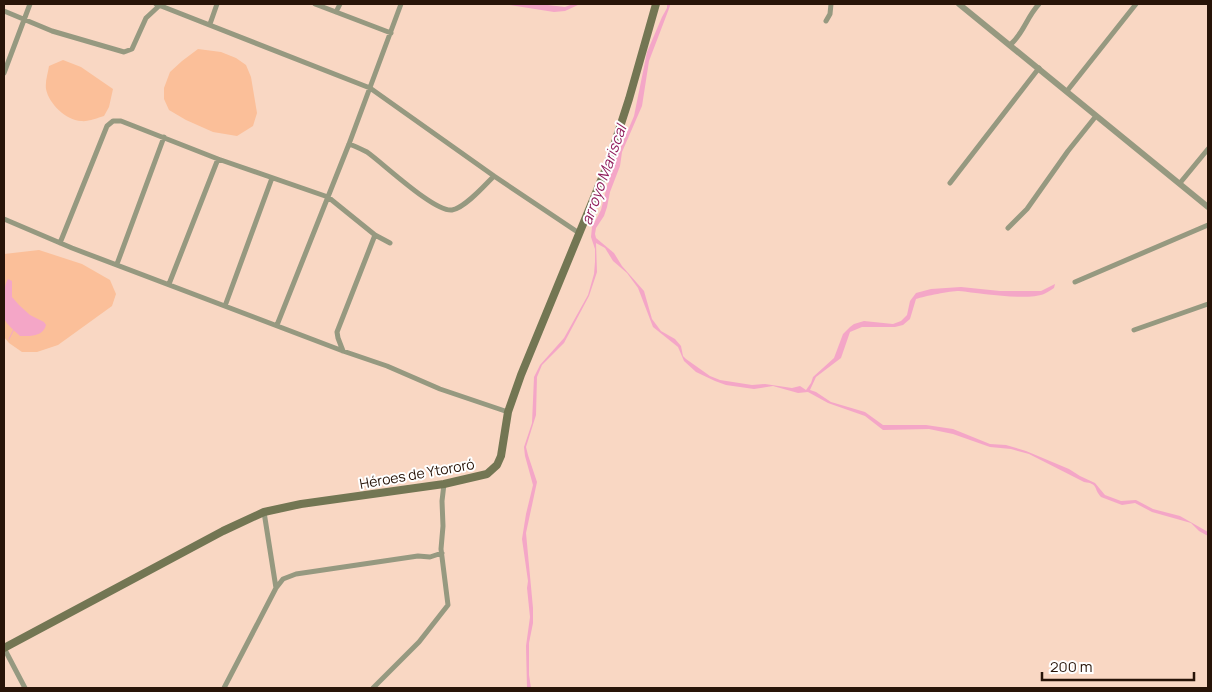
<svg xmlns="http://www.w3.org/2000/svg" width="1212" height="692" font-family="Manrope,sans-serif">
<style>
.green{fill:#fbbf99}
.water{fill:#f4a6c7}
.lines{fill:none;stroke-linecap:round;stroke-linejoin:round}
.stream{stroke:#f4a6c7;stroke-width:1}
.minor{stroke:#969980;stroke-width:5}
.tertiary{stroke:#969980;stroke-width:6}
.secondary{stroke:#737653;stroke-width:8}
.labels{text-anchor:middle;stroke-width:4;stroke-linejoin:round;paint-order:stroke}
.street-label{font-size:14px;fill:#281408;stroke:#fff}
.water-label{font-size:15px;font-style:italic;fill:#901e5c;stroke:#fff}
</style>
<rect width="100%" height="100%" fill="#f9d7c3"/>
<!-- green -->
<path class="green" d="M198 49 221 52 236 58 246 65 251 77 257 113 253 126 237 136 213 132 186 120 169 110 164 99V88L170 72 182 61Z
M63 60 81 67 113 89 109 107 104 116C97 118 88 122 81 121 66 120 49 104 46 89 45 81 48 73 49 66Z
M39 250 82 264 110 280 116 294 112 306 58 345 37 352H22L9 343 4 337V254Z"/>
<!-- water -->
<path class="water" d="M503 4H539L565 7 573 4H580L565 11 554 12Z
M667 4H670V6L649 61 642 106 622 152 620 166 610 192 607 207 604 216 596 228 595 234 596 238 614 253 622 266 644 291 652 319 661 331 675 339 681 346 683 356 686 359 710 376 720 380 752 385 765 384 792 388 800 386 806 390 811 383 813 377 834 358 843 334 850 327 854 324 864 321 893 324 901 321 907 315 910 301 916 293 931 289 961 287 1000 291H1041L1055 284 1054 288C1051 290 1048 292 1044 294 1026 301 979 293 959 291 950 291 925 296 916 299L910 319 903 325 895 327H862L850 332 841 358 816 377 810 390 816 392 831 402 865 412 883 425H926L953 429 990 444 1006 445 1026 451 1069 469 1080 476 1095 483 1105 495 1121 501 1136 500 1153 509 1180 516 1208 532V536L1199 531 1191 523 1152 512 1135 503 1122 505 1101 497C1093 488 1099 484 1084 482L1029 454 1011 449 990 447 953 434 929 429 883 430 865 416 828 403 808 392 798 393 773 386 754 389 726 385 715 381 696 372 684 361 678 347 653 327 638 288 627 273 613 261 605 248 596 243 597 272 589 296 564 343 542 365 537 377 536 415 526 447 528 455 537 482 526 533 533 608V623L529 643V675L531 688H527L526 646 530 617 527 588 528 581 522 539 526 514 533 485 525 456 524 447 532 423 534 377 540 365 564 338 588 295 594 274 595 262V249L591 237 592 227 601 210 611 170 634 116 647 52 662 17 667 8Z
M8 279 12 281V297L19 305 30 315 44 322 46 325C43 337 30 336 20 336 15 331 6 324 4 318 1 309 4 284 8 279Z"/>
<g class="lines">
<!-- stream -->
<path class="stream" d="M9 339 14 329"/>
<!-- minor -->
<path class="minor" d="M156 4 370 88 494 176 579 233
M315 4 391 33
M4 11 52 31 124 52 132 49 146 18 160 5
M336 12 340 4
M826 21 830 14 831 4
M210 24 217 4
M1010 45C1024 33 1026 18 1039 4
M4 73 30 4
M1067 91 1136 4
M349 144C355 146 361 149 367 152 384 164 434 212 452 210 465 208 485 185 494 176
M950 183 1039 68
M1180 183 1208 149
M4 219 72 248 343 351 387 366 440 389 508 412
M1008 228 1027 209 1068 151 1096 116
M60 243 107 126 113 121H121L218 159 328 197 375 235 390 243
M117 264 164 137
M1075 282 1208 225
M169 284 218 159
M225 306 272 178
M277 325 349 144 401 4
M1134 330 1208 304
M343 351 338 338 337 332 375 235
M264 512 276 588
M4 648 25 688
M224 688 276 588 283 579 296 574 418 556 430 557 442 553
M373 688 419 642 448 605 441 549 443 526 442 501 444 484"/>
<!-- tertiary -->
<path class="tertiary" d="M959 4 1208 207"/>
<!-- secondary -->
<path class="secondary" d="M4 648 223 531 264 512 301 504 444 484 487 474 497 465 501 456 508 412 521 375 609 161 629 99 656 4"/>
</g>
<g class="labels">
<!-- street labels -->
<g class="street-label">
<text transform="translate(417 474) rotate(-10)" y="5">Héroes de Ytororó</text>
</g>
<!-- water labels -->
<g class="water-label">
<text transform="translate(604 175) rotate(-70)" y="5">arroyo Mariscal</text>
</g>
</g>
<!-- border -->
<rect width="1212" height="692" fill="none" stroke="#281408" stroke-width="10"/>
<!-- scale -->
<path d="M1042 672v8h152v-8" fill="none" stroke="#281408" stroke-width="2.5"/>
<text x="1050" y="672" font-size="15" fill="#281408" stroke="#ffffff" stroke-width="4" paint-order="stroke">200 m</text>
</svg>
